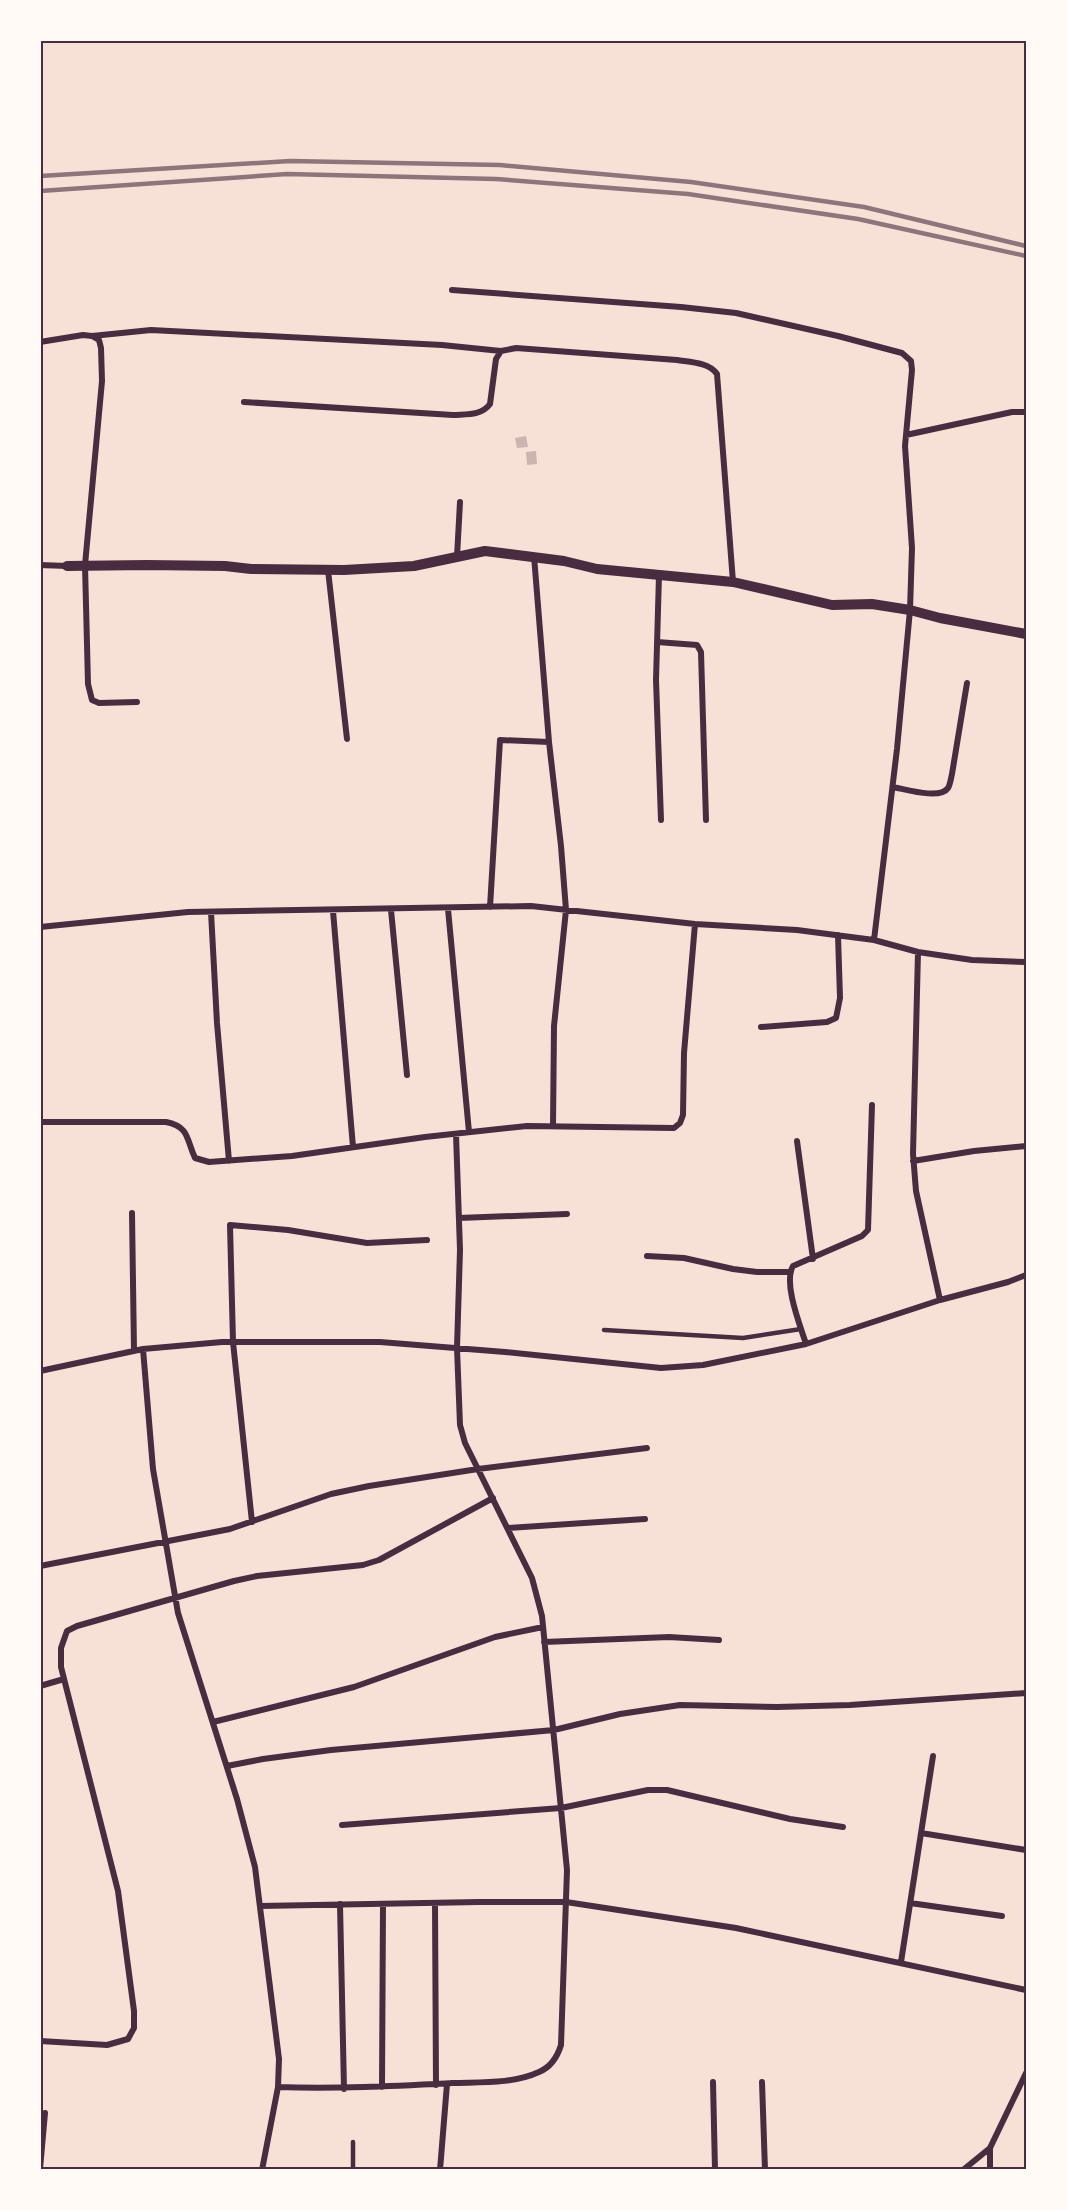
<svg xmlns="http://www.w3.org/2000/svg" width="1067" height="2210" font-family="'Open Sans',sans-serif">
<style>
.building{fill:#ccb4b1}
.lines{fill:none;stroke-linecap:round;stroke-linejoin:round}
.service{stroke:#4a2c40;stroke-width:4.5}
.minor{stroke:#4a2c40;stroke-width:6}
.tertiary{stroke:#4a2c40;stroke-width:10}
.rail{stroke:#8f747c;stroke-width:4.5}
.neatline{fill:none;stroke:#4a2c40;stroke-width:2}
</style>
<rect width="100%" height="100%" fill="#f7e1d7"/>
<!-- building -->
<path class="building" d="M526 436 528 447 517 448 515 438Z
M536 451 537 464 527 465 526 452Z"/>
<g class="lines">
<!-- service -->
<path class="service" d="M604 1330 743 1338 801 1329
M353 2142V2170"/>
<!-- minor -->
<path class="minor" d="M452 290 681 307 736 313 838 336 902 353 911 361 912 370 905 446 912 548 910 610 897 749 874 940
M92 336 151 330 442 345 501 351
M40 342 83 335 92 336 99 340 101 348 102 381 85 565 88 684 92 700 99 703 137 702
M244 402 453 415C467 414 481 416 490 404L496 359 501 351 516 348 677 360C689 362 709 362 717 374L733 582
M906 435 1012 412H1026
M457 557 460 502
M40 565 67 566
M328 570 347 739
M659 575 656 680 661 820
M657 642 697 645 701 652 706 820
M549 742 561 846 566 910 554 1026 553 1126
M893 787C905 789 940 800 948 788 950 785 951 778 952 774L967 683
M490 907 500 740 549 742 534 556
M448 909 469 1132
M391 910 407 1075
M333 911 353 1147
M211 912 217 1023 229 1161
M40 927 188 912 531 906 695 924 797 930 874 940 918 952 972 960 1026 962
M918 952 913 1154 916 1191 940 1300
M761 1027 827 1022 836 1018 840 998 838 935
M40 1122H166C190 1127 186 1139 195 1158L209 1162 292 1156 425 1137 527 1126 674 1128 680 1123 683 1115 684 1053 695 924
M797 1141 813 1259
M913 1161 974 1151 1026 1146
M132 1213 134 1351
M459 1218 567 1214
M647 1256 684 1258 733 1269 757 1272H790
M806 1344C800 1325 783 1283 793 1266L862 1236 868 1230 872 1105
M143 1349 153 1469 178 1613 237 1799 255 1867 279 2059 278 2087 262 2170
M40 1371 143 1349 222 1342H380L505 1352 661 1368 703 1365 806 1344 940 1300 1008 1282 1026 1275
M252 1522 233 1342 230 1225 288 1230 367 1243 427 1240
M508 1528 645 1519
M40 1566 230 1529 331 1494 369 1486 478 1469 647 1448
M544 1642 669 1637 719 1640
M40 1686 64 1679
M213 1722 354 1687 495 1637 543 1627
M227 1766 263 1759 331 1750 554 1730 620 1714 680 1705 777 1707 850 1705 1026 1693
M342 1825 561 1808 648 1790H667L790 1819 843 1827
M921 1833 1026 1850
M435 1903 436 2085
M910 1903 1002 1916
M340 1904 344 2089
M260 1906 479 1902H566L736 1928 1026 1990
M901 1962 933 1756
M40 2041 107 2045 128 2039 134 2028V2011L118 1891 61 1667V1648L67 1631 77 1626 234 1581 257 1576 363 1565 379 1560 493 1498
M713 2082 715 2170
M762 2082 765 2170
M278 2087C337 2089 394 2086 453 2083 480 2082 513 2084 539 2072 551 2067 557 2058 561 2045L567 1870 542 1616 532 1578 465 1443 460 1425 457 1348 460 1250 456 1134
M382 2087 383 1904
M40 2169 45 2113
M440 2170 447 2084
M963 2170 990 2148
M990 2170V2148L1026 2073"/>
<!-- tertiary -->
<path class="tertiary" d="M67 566 147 565 225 566 251 569 344 570 414 566 485 551 564 561 597 569 733 582 832 605 872 604 910 610 940 618 1026 634"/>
<!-- rail -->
<path class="rail" d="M40 176 290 161 500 165 691 182 864 207 1026 246
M40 191 287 174 496 179 688 194 858 219 1026 256"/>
</g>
<!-- border -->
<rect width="1067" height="2210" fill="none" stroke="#fffaf5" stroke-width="84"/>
<rect x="42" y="42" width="983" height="2126" class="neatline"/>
</svg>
